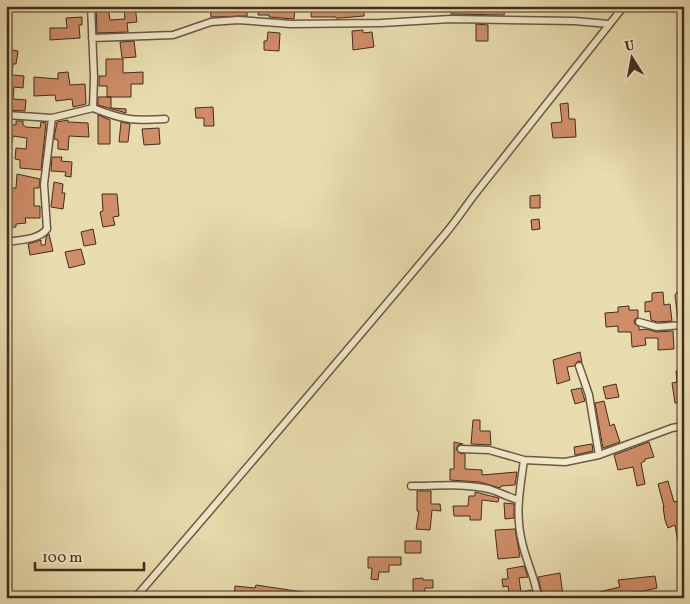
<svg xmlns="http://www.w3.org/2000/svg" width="690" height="604" font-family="Vollkorn,serif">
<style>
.building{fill:#cf8d68;stroke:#432c1f}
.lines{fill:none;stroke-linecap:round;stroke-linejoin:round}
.street-casing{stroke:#6c5843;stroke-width:9}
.street{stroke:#f1e9cb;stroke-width:6}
</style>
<rect width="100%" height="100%" fill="#e9ddaf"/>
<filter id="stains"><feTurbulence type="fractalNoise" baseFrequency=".004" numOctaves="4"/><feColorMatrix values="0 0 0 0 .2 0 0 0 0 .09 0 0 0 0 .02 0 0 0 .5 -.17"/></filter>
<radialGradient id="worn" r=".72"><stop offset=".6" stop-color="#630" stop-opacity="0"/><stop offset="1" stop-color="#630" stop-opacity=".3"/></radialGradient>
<!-- building -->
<path class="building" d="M96 6H108L110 20 125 19 124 6H135L137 22 127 23 128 32 97 33Z
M210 6H247V16L211 17Z
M259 6H295L294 19 269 17V15H258Z
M312 6H364V16L340 18H336V17H311Z
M451 6 505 7 504 15 451 14Z
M82 17V25H79L80 38 50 40V28H67L66 18Z
M476 24 488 25V41H476Z
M363 30V33L372 32 374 47 353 50 352 31Z
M268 32 280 33 279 51 264 50V41H267Z
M134 41 136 57 122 58 120 42Z
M6 49 18 51 16 64H13L12 75 24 76 23 88 14 87 13 99 26 100 25 111 6 110 8 97H6Z
M106 59H123V73L143 72V84H131V97H107V86H99V76H106Z
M68 72 70 85 85 84 86 104 73 107 72 99 56 101 55 95 34 96V77L58 79V73Z
M98 97H111V108L126 109V113L98 105Z
M568 103 569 119H575L576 137 553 138 551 123 562 122 560 104Z
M213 107 214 126H204V118H196L195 108Z
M98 115 110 120V144H98Z
M68 120V122L88 123 89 137 69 136 68 150 58 149V140L54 139 57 122Z
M16 121H23V125L26 127 40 128 41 122 46 123 41 170 20 168V160L15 159 16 148 26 149 27 138 13 136 12 143 6 142V124L16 125Z
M121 122 130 124 128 142H119Z
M159 128 160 144 144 145 142 129Z
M52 157H62L61 161 72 162 71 177 65 176 66 172 51 171Z
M17 174 40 179 39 188H34V206H40V218H25L26 223 16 224V227L6 228V188H16Z
M54 182 63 184 62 193H65L63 209 51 207Z
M102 194H117L119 216 113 217 115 225 103 227 100 212 103 211Z
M540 195V208H530V196Z
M539 219 540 229 532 230 531 220Z
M93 229 96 244 84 246 81 232Z
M49 234 53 251 30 255 28 244 41 240V245H45L46 237Z
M81 249 85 264 69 268 65 252Z
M663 292 664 305 670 304 672 321 657 322 651 320 650 311 645 312V302L652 301V293Z
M629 306V310H638V317L635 319 634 323 639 327V330L646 329 657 332 673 331 674 349 658 350V338H645L646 345 632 347 631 332H618V326L606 327 605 313 618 312V307Z
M580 352 582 362 578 361 574 366 567 367 570 380 557 384 553 360Z
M684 370V388L680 389 682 402 675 403 672 383 677 382 676 371Z
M616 384 619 397 606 399 603 387Z
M581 388 585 401 575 404 571 390Z
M604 401 610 426 614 424 620 442 603 448 595 403Z
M473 420H480V431H490L491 445 471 444Z
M454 442 463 444 458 445 456 449 459 453 465 454V469L482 470V475L517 472 515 485 501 486 500 488 480 482 450 480V469H454Z
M649 442 654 457 645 459V461L641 463 645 484 637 486 633 467 618 470 614 455Z
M592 444 593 451 575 455 574 447Z
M668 481 674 502 684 500V541L678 542 675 525 668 528 665 520 663 507H664L658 484Z
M417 491H431V504H440L441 511 432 510 430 530 416 529 419 511H417Z
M475 492 499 498 498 502 482 500 481 520H470V516H454L453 506H468L469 496H475Z
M504 503 514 504V518L505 519Z
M515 529 520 557 498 559 495 530Z
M405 541H421V553H405Z
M368 557H401V565H389V572H379L378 580 371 579 372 568H368Z
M524 566 528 577 519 578 521 592 531 590 533 598H506V595L509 594 508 586 503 587 502 579H508L507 569Z
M560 573 563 596 543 598 538 577Z
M655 576 657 588 631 594 632 598H600L599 592 620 587 618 580Z
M423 578V580H433V588H425L424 598H413V579Z
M256 585 316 594 315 598H234L235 586 255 588Z"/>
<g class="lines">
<!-- street casing -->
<g class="street-casing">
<path id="street" d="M92 38 173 35 211 22 238 20 291 24 381 23 451 19 574 21 609 24
M93 108C123 120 133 121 165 119
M6 115 52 118
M6 242C18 240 39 240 47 229L44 184 52 118 93 108 94 77 91 6
M679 296 684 340
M639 322 657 327 682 325
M579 366 589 395 599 455
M461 449 489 450 524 460 565 462 599 455 672 428 684 426
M524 460C520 488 515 514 522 542 526 561 535 577 538 598
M411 486C436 486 464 483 489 489 499 492 508 497 518 500
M135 598C239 477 343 356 445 234 456 221 465 207 475 194 525 131 574 69 624 6"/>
</g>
<!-- street -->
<use href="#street" class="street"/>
</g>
<!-- margin -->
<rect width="690" height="604" fill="none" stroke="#e9ddaf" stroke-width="25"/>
<rect x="8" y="8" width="675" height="589" fill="none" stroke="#432c1f" stroke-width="2.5"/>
<rect x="12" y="12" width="665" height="579" fill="none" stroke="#432c1f"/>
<!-- north arrow -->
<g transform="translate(632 58) rotate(349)" stroke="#f1e9cb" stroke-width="4" paint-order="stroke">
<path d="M0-4L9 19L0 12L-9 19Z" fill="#432c1f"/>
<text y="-8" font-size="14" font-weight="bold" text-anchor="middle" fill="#432c1f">U</text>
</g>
<!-- scale -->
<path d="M35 562v8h109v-8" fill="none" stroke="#432c1f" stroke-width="2.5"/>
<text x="42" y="562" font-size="15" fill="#432c1f" stroke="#f1e9cb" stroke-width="4" paint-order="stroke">100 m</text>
<rect width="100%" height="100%" filter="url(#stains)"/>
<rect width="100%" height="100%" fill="url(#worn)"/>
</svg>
